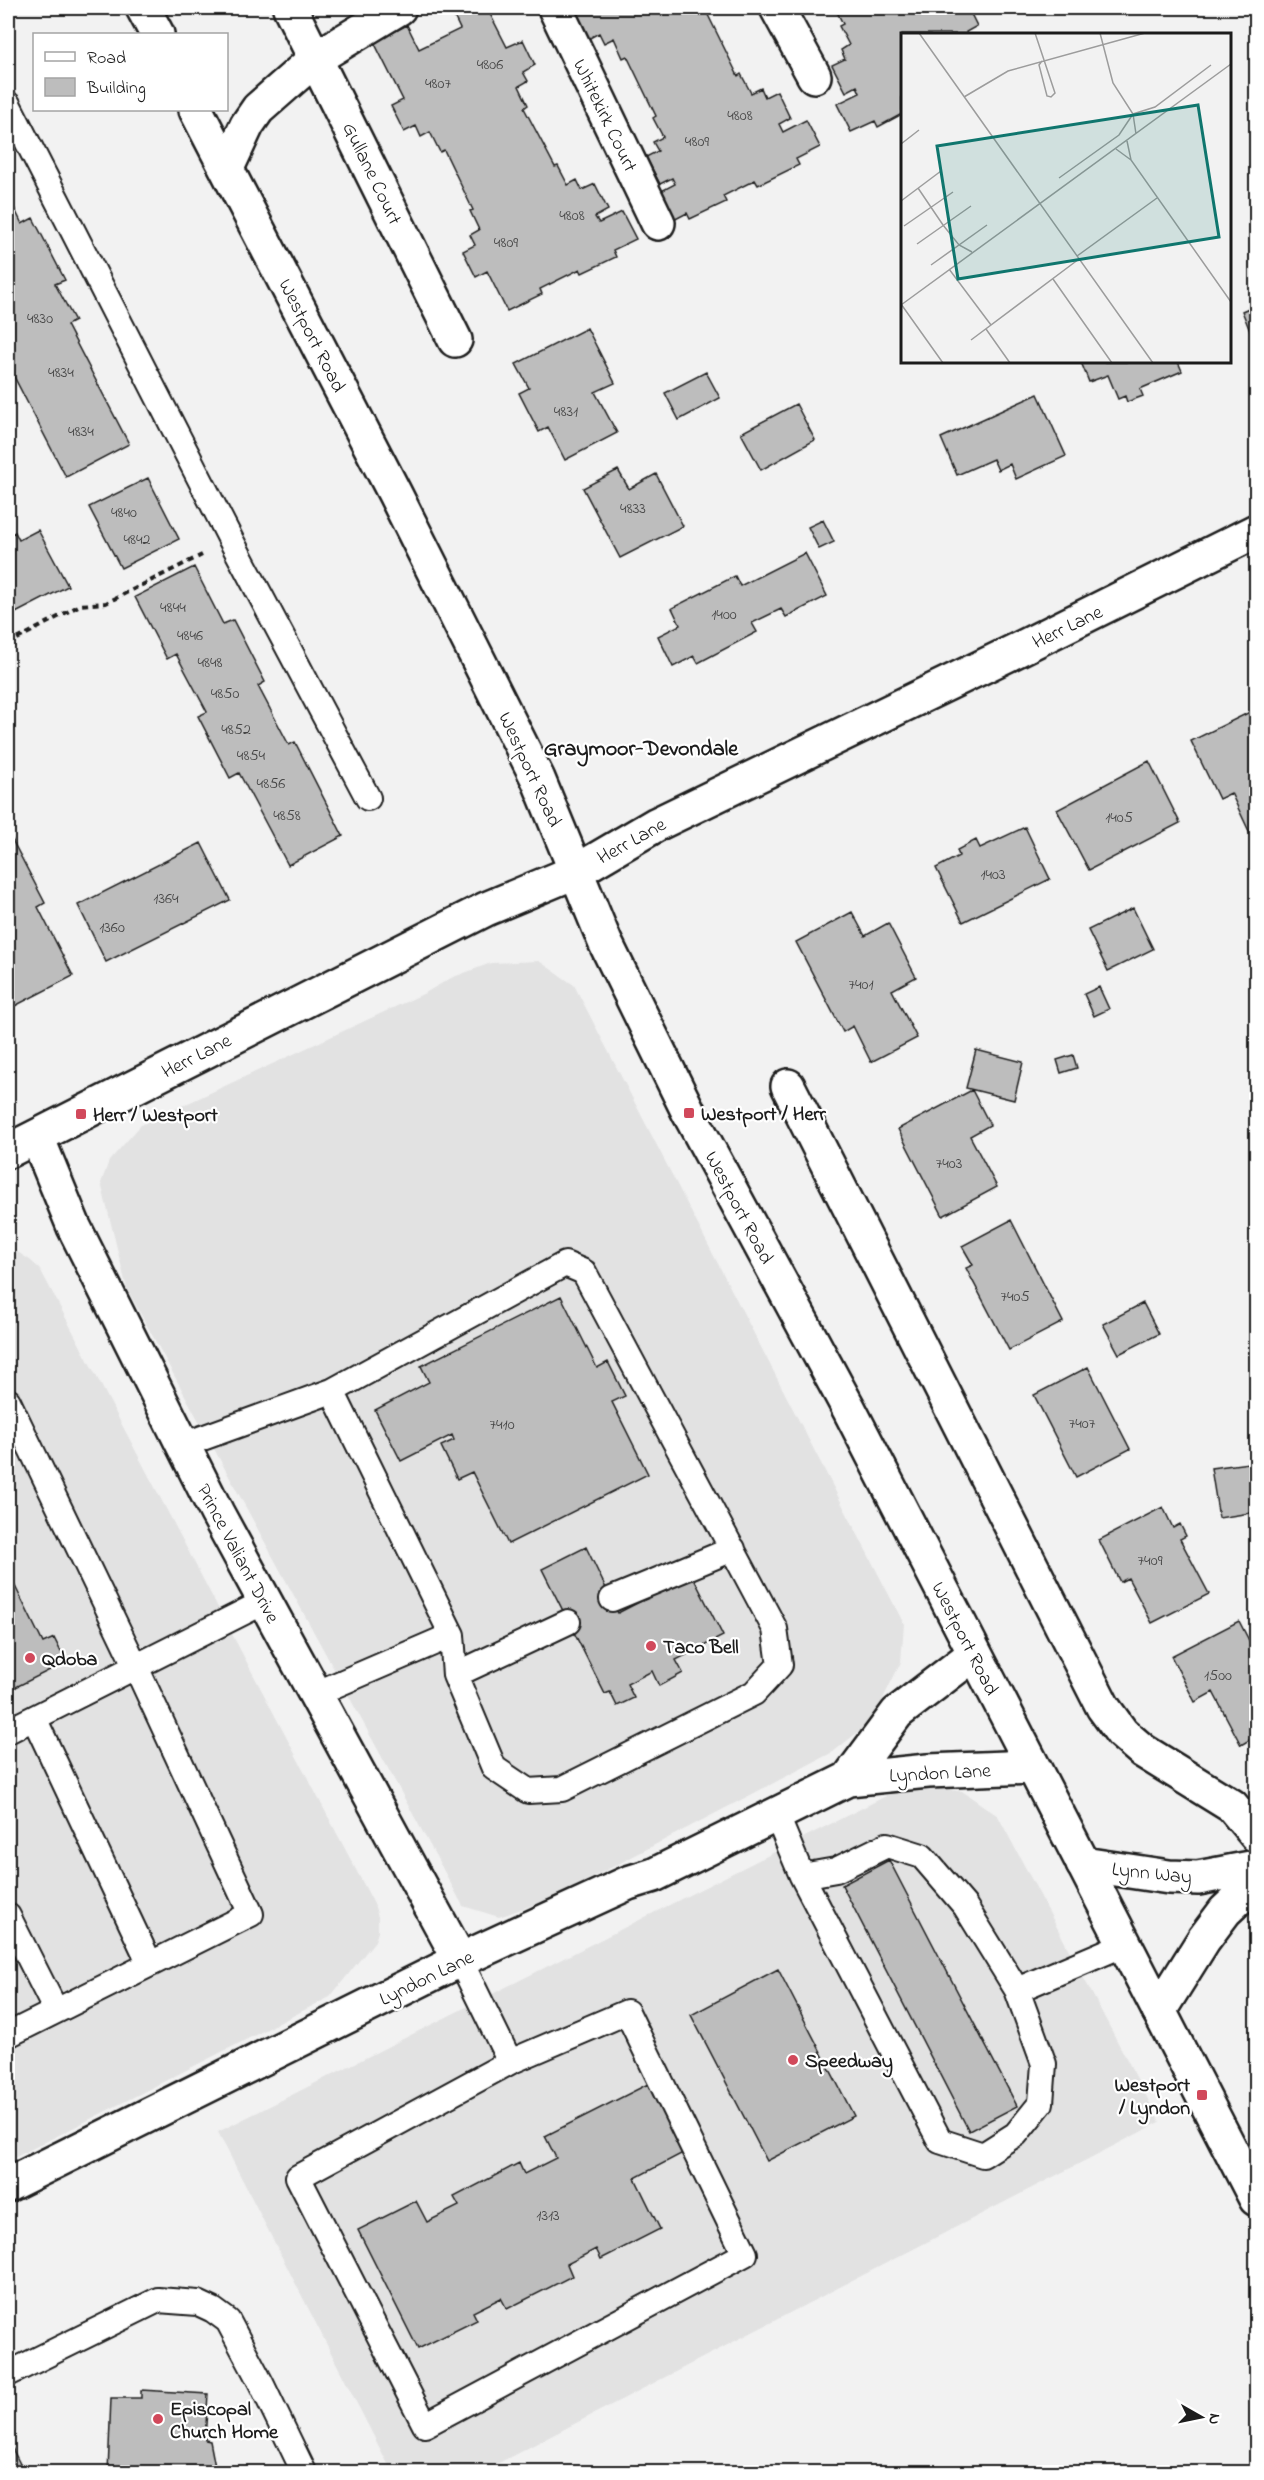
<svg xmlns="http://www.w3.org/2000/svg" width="1264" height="2480" font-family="'Indie Flower',sans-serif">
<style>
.built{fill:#e2e2e2}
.building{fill:#bdbdbd;stroke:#1c1c1c;stroke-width:1.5}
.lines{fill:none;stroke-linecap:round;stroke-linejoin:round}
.service-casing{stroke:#1c1c1c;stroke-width:28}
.minor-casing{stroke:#1c1c1c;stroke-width:38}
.secondary-casing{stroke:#1c1c1c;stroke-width:38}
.path{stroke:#1c1c1c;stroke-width:4;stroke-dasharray:6 4.5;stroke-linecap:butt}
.service{stroke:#fff;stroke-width:24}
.minor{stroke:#fff;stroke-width:33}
.secondary{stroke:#fff;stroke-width:33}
.poi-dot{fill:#d1495b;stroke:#fff;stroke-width:2}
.labels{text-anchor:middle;stroke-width:4.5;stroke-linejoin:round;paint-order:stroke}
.number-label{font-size:16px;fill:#444}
.street-label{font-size:20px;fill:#1c1c1c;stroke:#fff}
.poi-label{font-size:20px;font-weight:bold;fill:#1c1c1c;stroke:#fff;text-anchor:start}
.quarter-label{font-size:22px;font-weight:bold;fill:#1c1c1c;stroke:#fff}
.inset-road{fill:none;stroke:#9c9c9c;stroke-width:1.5}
.view{fill:#0f766e;fill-opacity:0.15;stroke:#0f766e;stroke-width:3}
.inset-edge{fill:none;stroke:#1c1c1c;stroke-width:3}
</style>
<rect width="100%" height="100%" fill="#f2f2f2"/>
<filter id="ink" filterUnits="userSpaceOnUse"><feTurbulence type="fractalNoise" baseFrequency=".0167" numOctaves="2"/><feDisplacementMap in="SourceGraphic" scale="12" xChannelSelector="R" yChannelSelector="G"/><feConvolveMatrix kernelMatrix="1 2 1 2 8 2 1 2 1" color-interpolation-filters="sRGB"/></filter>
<g filter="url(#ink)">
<!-- built -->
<path class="built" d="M539 961 574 985 904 1624 901 1662 872 1721 833 1752 553 1898 499 1917 463 1906 127 1289 101 1183 109 1161 141 1125 425 993 451 978 491 963Z
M8 1246 30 1260 40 1269 374 1904 378 1917V1932L375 1941 330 1997 8 2161Z
M938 1789 962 1791 998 1816 1160 2122 481 2472H392L218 2132 894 1792Z"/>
<!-- building -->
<path class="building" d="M450 8H487L507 47 523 40 535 65 523 72 528 81 519 86 528 105 524 108 555 167 558 166 568 185 577 180 582 190 595 184 608 210 595 217 599 223 622 212 636 239 613 250 616 257 582 273 580 269 540 289 542 294 507 311 487 271 476 277 463 251 475 245 470 235 479 230 470 211 473 210 444 150 440 152 430 132 421 137 416 126 404 132 391 106 403 100 374 42 407 25 419 49 460 29Z
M584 8H707L710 13 708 15 738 76 741 74 751 93 761 88 765 97 777 91 790 118 779 124 783 132 806 120 820 147 796 159 799 165 758 185 755 180 723 196 726 202 690 219 687 213 666 224 652 196 675 184 672 178 660 184 646 157 658 151 653 142 663 137 653 118 656 116 627 56 623 58 614 38 604 43 599 33 588 39 574 13Z
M835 8H968L977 26 966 32 967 34H902V114L878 127 875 121 851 132 837 104 860 93 857 86 846 92 832 65 845 59 841 50 849 45 839 26 843 24Z
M8 195 22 224 33 218 65 280 55 284 75 321 67 325 129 444 66 477 8 365V355L11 354 8 347Z
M1256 305V346L1242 311Z
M587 328 615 383 595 392 617 433 565 460 548 427 539 432 519 393 529 388 516 364Z
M1081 362H1178L1182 371 1140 389 1143 396 1127 402 1125 396 1118 399 1108 375 1089 382Z
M706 372 720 398 679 420 665 393Z
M1038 394 1066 456 1016 479 1010 464 998 470 993 459 957 475 941 438Z
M796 404 815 440 761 470 741 433Z
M618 470 629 489 656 474 683 526 620 558 583 488Z
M148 478 179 539 121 568 89 507Z
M823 520 834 542 819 549 808 527Z
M38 530 68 586 8 617V536L15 532 19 540Z
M805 553 827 596 786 617 781 609 752 623 757 632 698 663 694 656 673 667 658 636 680 625 672 608 735 576 740 586Z
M194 567 223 624 233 620 265 682 258 686 289 745 295 742 343 836 288 865 239 773 230 778 198 716 207 712 176 654 167 659 135 597Z
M1256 709V846L1231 793 1219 799 1191 741Z
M1149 761 1180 823 1089 870 1057 810Z
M1025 827 1050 879 963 922 936 868 959 856 957 850 976 840 980 848Z
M8 832 45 903 38 907 73 976 11 1008 8 1002Z
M201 843 230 900 106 962 78 905Z
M1133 908 1153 949 1108 971 1088 930Z
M852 912 865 936 888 923 916 977 892 990 917 1038 871 1062 853 1026 843 1032 796 942Z
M1099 987 1109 1009 1094 1016 1084 994Z
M976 1050 1023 1062 1014 1100 966 1088Z
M1073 1055 1077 1068 1061 1073 1057 1060Z
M972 1090 990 1125 970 1136 997 1187 943 1216 898 1129Z
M1011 1220 1063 1322 1009 1350 966 1268 973 1265 962 1246Z
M561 1296 597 1368 608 1362 625 1396 612 1402 648 1474 508 1544 472 1472 457 1479 441 1446 454 1440 452 1435 401 1461 375 1410 429 1382 421 1366Z
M1143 1303 1159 1334 1119 1354 1103 1324Z
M1088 1367 1130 1449 1076 1477 1034 1395Z
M1256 1462V1512L1219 1518 1211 1468Z
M1163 1507 1173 1528 1180 1524 1186 1536 1180 1539 1209 1594 1152 1623 1128 1578 1120 1582 1099 1540Z
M586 1547 618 1613 692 1575 723 1636 676 1660 683 1673 659 1686 652 1671 627 1684 634 1698 617 1706 610 1692 605 1694 542 1569Z
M8 1572 43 1643 54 1638 66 1662 8 1691Z
M1239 1621 1256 1654V1736L1241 1745 1213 1692 1195 1702 1171 1656Z
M889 1860 1017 2106 969 2131 842 1885Z
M778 1969 854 2116 767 2161 691 2015Z
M648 2084 683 2153 635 2178 660 2229 601 2259 596 2249 567 2264 572 2276 507 2309 501 2298 473 2312 477 2320 418 2349 358 2230 416 2201 427 2222 459 2206 454 2197 519 2163 524 2174 556 2158 545 2136Z
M141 2390 208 2394 205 2440 210 2441 216 2472H108L111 2398H141Z
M8 2440 24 2472H8Z"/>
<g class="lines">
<!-- service casing -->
<g class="service-casing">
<path id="service" d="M8 104 231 540 368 798
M565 1264 584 1272 775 1629 780 1665 754 1693 562 1789 528 1791 494 1768 455 1675 452 1635 332 1391Z
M8 1401 136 1667 251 1914 8 2035
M183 1445 332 1391
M612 1599 733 1549
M455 1675 568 1622
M315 1694 452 1635
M34 1718 150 1964
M8 1731 264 1602
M776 1814 802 1876 836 1870 887 1845 922 1856 965 1906 1017 1990 1125 1944
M802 1876 940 2141 983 2155 1016 2134 1041 2103 1044 2064 1017 1990
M8 1916 56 2011
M460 1960 510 2062
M627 2012 745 2254 425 2425 298 2177 510 2062Z
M8 2374 158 2300 198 2303 213 2310 228 2321 261 2383 304 2472"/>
</g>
<!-- minor casing -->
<g class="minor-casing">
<path id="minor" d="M290 8 455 340
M555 8 658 223
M777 8 814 76
M227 168 247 125 258 109 316 58 399 8
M788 1086 1103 1707 1122 1733 1143 1751 1232 1806 1256 1835
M37 1137 74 1227 217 1513 460 1960
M848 1779 897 1713 974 1654
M1083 1864 1169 1877 1198 1878 1256 1867
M1159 2011 1204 1939 1225 1911 1256 1882
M8 2185 454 1963 628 1883 654 1875 848 1779 928 1771 1032 1767"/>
</g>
<!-- secondary casing -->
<g class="secondary-casing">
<path id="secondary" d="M143 8 157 34
M196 110 395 494 538 779 605 942 689 1113 849 1409 1256 2199
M8 1151 486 909 577 871 657 824 1021 648 1256 531"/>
</g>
<!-- path -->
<path class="path" d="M8 644 80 605 106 603 202 555"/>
<!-- service -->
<use href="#service" class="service"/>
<!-- minor -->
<use href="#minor" class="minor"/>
<!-- secondary -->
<use href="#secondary" class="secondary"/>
</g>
</g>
<!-- markers -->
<g class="poi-dot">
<rect x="683" y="1107" width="12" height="12" rx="3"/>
<rect x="75" y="1108" width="12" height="12" rx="3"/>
<circle cx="651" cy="1646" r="6"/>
<circle cx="30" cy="1658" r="6"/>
<circle cx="793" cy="2060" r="6"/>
<rect x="1196" y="2089" width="12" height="12" rx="3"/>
<circle cx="158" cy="2419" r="6"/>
</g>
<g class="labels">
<!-- number labels -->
<g class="number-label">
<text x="490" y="69">4806</text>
<text x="438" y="88">4807</text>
<text x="740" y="120">4808</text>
<text x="697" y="146">4809</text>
<text x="572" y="220">4808</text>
<text x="506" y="247">4809</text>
<text x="40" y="323">4830</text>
<text x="61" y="377">4834</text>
<text x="566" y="416">4831</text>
<text x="81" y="436">4834</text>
<text x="633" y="513">4833</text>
<text x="124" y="517">4840</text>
<text x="137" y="544">4842</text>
<text x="173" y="612">4844</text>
<text x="724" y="619">1400</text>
<text x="190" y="640">4846</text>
<text x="210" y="667">4848</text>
<text x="225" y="698">4850</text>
<text x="236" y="734">4852</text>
<text x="251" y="760">4854</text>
<text x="271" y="788">4856</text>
<text x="287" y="820">4858</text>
<text x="1119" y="822">1405</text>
<text x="993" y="879">1403</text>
<text x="166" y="903">1364</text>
<text x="112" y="932">1360</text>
<text x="861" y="989">7401</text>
<text x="949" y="1168">7403</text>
<text x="1015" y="1301">7405</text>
<text x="1082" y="1428">7407</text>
<text x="502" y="1429">7410</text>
<text x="1150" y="1565">7409</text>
<text x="1218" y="1680">1500</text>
<text x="548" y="2220">1313</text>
</g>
<!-- street labels -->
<g class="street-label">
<text transform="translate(606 115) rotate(64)" y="7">Whitekirk Court</text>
<text transform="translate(373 173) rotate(64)" y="7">Gullane Court</text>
<text transform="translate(313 335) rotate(63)" y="7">Westport Road</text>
<text transform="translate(1067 626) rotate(-26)" y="7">Herr Lane</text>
<text transform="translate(531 769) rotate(65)" y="7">Westport Road</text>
<text transform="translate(631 840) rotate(-29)" y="7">Herr Lane</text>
<text transform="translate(196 1055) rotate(-27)" y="7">Herr Lane</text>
<text transform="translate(740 1207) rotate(62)" y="7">Westport Road</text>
<text transform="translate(239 1553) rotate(62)" y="7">Prince Valiant Drive</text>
<text transform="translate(966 1638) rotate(63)" y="7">Westport Road</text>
<text transform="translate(940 1772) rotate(-3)" y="7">Lyndon Lane</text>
<text transform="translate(1152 1872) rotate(6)" y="7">Lynn Way</text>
<text transform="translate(426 1977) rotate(-26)" y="7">Lyndon Lane</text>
</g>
<!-- poi labels -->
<g class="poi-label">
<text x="701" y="1120">Westport / Herr</text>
<text x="93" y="1121">Herr / Westport</text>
<text x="663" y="1653">Taco Bell</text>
<text x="42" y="1665">Qdoba</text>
<text x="805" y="2067">Speedway</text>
<text x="1190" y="2091" text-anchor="end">Westport<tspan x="1190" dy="23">/ Lyndon</tspan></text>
<text x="170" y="2415">Episcopal<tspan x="170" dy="23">Church Home</tspan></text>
</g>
<!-- quarter labels -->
<g class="quarter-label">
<text x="641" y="755">Graymoor-Devondale</text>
</g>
</g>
<!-- overview -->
<g transform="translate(901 33)">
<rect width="330" height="330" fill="#f2f2f2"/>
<path class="inset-road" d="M18 0 252 330M134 0 154 60 150 64 146 63 138 32 141 28M199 0 212 50 232 81 235 101M63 64 107 38 244 0M226 108 230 127 330 269M0 111 18 97M215 116 230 127M158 145 218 102 232 81 254 74 310 32M17 155 42 192 58 212 71 219M0 168 40 138M3 193 52 159M16 211 70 173M176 223 256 165M30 232 86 192M48 236 90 292M152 246 211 330M0 271 42 330M0 272 330 31M85 296 109 330M70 307 178 226"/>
<path class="view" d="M297 72 318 204 57 246 36 113Z"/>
<rect width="330" height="330" class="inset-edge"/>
</g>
<!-- margin -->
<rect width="1264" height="2480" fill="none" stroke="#fff" stroke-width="30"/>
<rect x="15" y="15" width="1234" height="2450" fill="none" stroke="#1c1c1c" stroke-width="2" filter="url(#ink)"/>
<!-- legend -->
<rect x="33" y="33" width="195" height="78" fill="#ffffff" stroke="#a4a4a4" stroke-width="1.5"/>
<rect x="45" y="52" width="30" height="9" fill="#ffffff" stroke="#a4a4a4" stroke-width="1.5"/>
<text x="87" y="63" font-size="18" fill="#1c1c1c">Road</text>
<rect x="45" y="78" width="30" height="18" fill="#bdbdbd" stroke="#a4a4a4" stroke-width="1.5"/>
<text x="87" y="93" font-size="18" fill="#1c1c1c">Building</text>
<!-- north arrow -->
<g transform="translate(1201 2417) rotate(99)" stroke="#ffffff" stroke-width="4.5" paint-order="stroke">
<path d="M0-4.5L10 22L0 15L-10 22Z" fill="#1c1c1c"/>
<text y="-9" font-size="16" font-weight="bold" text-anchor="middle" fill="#1c1c1c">N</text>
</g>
</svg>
